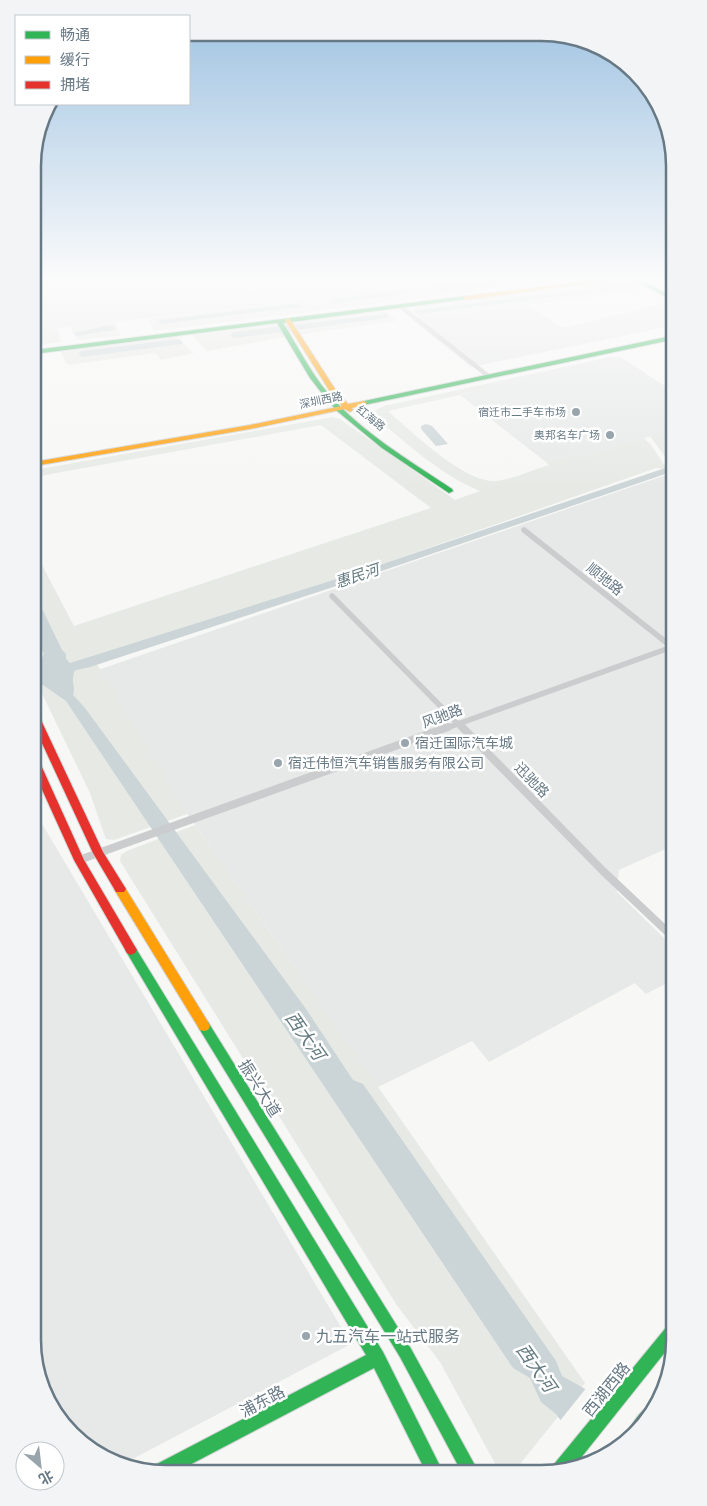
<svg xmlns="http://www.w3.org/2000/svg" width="707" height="1506" font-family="'Public Sans','Noto Sans SC',sans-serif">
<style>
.built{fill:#e7e8e8}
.green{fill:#e6e9e4}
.water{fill:#cbd4d6}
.pier{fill:#f7f7f6}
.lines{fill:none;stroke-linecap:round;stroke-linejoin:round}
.river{fill:#cbd4d6;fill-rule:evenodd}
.fast-casing{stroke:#d3d4d5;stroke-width:2}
.slow-casing{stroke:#d3d4d5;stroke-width:2}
.jam-casing{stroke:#d3d4d5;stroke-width:2}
.street-far2{stroke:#cbcccd;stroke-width:4.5}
.street-far1{stroke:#cbcccd;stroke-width:5.5}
.street{stroke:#cbcccd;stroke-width:8}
.fast{fill:#30b455;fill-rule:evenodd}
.slow{fill:#ff9f0a;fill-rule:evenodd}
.jam{fill:#e5322d;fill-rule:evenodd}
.poi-dot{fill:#99a5ad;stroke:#fff;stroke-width:2}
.labels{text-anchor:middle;stroke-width:5;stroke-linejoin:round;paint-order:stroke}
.far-street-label{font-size:11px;fill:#677985;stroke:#fff}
.far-poi-label{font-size:11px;fill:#677985;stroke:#fff;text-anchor:end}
.street-label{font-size:14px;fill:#677985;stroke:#fff}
.poi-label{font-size:14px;fill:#677985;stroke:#fff;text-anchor:start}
.water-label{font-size:15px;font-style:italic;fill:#637a81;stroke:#fff}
.near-street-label{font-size:16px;fill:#677985;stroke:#fff}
.near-poi-label{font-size:16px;fill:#677985;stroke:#fff;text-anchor:start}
.near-water-label{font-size:18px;font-style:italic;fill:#637a81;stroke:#fff}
.rim{fill:none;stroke:#677985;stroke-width:2.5}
</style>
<rect width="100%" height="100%" fill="#f7f7f6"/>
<!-- built -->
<path class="built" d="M33 280H435L360 289 364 293 33 331Z
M670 302 671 326 471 367 411 319 528 305 563 328Z
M610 357 622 358 671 390V430L583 457 574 455 546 462 460 395 494 387 490 383Z
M666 475 671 479 672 846 619 870 617 892 673 947V980L646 994 635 983 489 1062 472 1041 378 1087 89 673Z
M35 812 351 1344 125 1463 78 1440 37 1375Z"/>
<!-- green -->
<path class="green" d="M435 280H567L154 331 148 319 363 293 360 289Z
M625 280 635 281 670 298V302L648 290 421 318 410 310 417 306Z
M378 311 387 312 397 321 297 335 207 351 192 335Z
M115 322 121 335 119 336 77 340 70 327Z
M57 328 61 342 33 346V331Z
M175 336 194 353 161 360 155 353 68 365 61 354 63 350Z
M490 383 495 387 388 411C411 431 465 484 497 481 514 479 532 470 549 465L546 462 574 455 583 457 644 438 651 445 667 469 656 468 391 561 94 659 187 814 114 840 106 839 90 793 35 679 34 550 74 626 431 508 321 425 34 477V470L333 417 340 419 455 500 480 491C441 475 406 443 374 416L372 412 384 406Z
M671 430V465L650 436Z
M195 825 585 1383 516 1469H498L440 1362 396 1304 120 861 121 855 127 851Z"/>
<!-- water -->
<path class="water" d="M426 424 432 426 448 444 436 446 421 429V426Z
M34 592 62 650 66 654V659L70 663 86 664 75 670C70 682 76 685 73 695L85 708 306 1009 353 1080 363 1084 556 1361 562 1376 587 1390 590 1460 556 1414 541 1402 530 1378 513 1368 66 701 43 685 35 687V667L40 663 44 654 35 634Z"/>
<!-- pier -->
<path class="pier" d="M587 1387 627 1437 588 1461 559 1422Z"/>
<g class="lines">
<!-- river -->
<path class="river" d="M499 280H519L470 289 432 291 428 289 432 287Z
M656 280H670V282L658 284 654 282Z
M635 283H638V287L418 314 414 312 418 310Z
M413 288 417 290 416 292 335 303 331 301 335 299Z
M299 303H302V307L161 324 157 322 161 320Z
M385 314H388V318L234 338 230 335 234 332Z
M111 325 115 328 114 330 77 336 73 333Z
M33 335 38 334 42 337 33 340Z
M179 339 183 342 182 344 82 357 78 354 82 351Z
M671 466V472L370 575 90 667 68 672 62 668 64 665 362 571Z"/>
<!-- fast casing -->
<g class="fast-casing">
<path id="fast" d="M633 280H641L670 295V299Z
M466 296 469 298 468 299 283 323C298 346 310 372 328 393 362 433 409 460 452 489L453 491 449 493 382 448 337 411 324 396 310 378 277 323 34 354V350Z
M671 336V340L364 405 361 403 364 401Z
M131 945 135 947 383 1352 442 1470H425L374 1368 178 1471H153L155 1465 366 1355 127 953 125 950 127 947Z
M204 1021 208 1022 410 1347 477 1469H460L400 1357 200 1030 198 1026 200 1022Z
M674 1321V1341L572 1469H553L555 1463 669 1324Z
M649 1407 653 1409 642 1428 630 1435 629 1431C633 1422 640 1411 649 1407Z"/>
</g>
<!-- slow casing -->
<g class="slow-casing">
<path id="slow" d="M596 280H613L466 300 463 298 466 296Z
M286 319H290L335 389 348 404 364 401 367 403 366 404 352 408 353 410 350 412 345 409 250 429 34 466V462L250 425 342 406 329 390 285 320Z
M120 885 124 886 208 1022 210 1026 208 1030 204 1031 200 1030 114 889 116 886Z"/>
</g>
<!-- jam casing -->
<g class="jam-casing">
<path id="jam" d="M35 715 40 718 103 852 126 889 124 892H116L93 853 35 728Z
M35 760 40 763 84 860 137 950 135 953 131 955 127 953 74 860 35 774Z"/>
</g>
<!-- street-far2 -->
<path class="street-far2" d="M400 306 487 375"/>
<!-- street-far1 -->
<path class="street-far1" d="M524 530 672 647
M332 596 463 729
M444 729 672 647"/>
<!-- street -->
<path class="street" d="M462 727 603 871 673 937
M79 860 448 727"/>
<!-- fast -->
<use href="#fast" class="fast"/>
<!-- slow -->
<use href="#slow" class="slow"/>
<!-- jam -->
<use href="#jam" class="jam"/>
</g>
<!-- sky -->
<linearGradient id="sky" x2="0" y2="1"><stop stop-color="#9cc1e1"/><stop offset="0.57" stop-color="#fbfbfb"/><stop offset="1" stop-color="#fbfbfb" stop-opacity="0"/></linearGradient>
<rect width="707" height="491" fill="url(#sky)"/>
<!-- markers -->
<g class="poi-dot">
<circle cx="576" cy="412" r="5"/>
<circle cx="610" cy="435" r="5"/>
<circle cx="405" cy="743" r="5"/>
<circle cx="278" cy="763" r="5"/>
<circle cx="306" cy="1336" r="5"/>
</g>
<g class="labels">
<!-- far-street labels -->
<g class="far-street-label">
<text transform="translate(321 400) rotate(-12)" y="4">深圳西路</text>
<text transform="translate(371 418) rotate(39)" y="4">红海路</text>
</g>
<!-- far-poi labels -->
<g class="far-poi-label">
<text x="566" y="416">宿迁市二手车市场</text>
<text x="600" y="439">奥邦名车广场</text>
</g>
<!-- street labels -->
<g class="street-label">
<text transform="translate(605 579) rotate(39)" y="5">顺驰路</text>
<text transform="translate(442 716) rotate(-20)" y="5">风驰路</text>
<text transform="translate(532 780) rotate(46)" y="5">迅驰路</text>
</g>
<!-- poi labels -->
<g class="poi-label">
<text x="415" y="748">宿迁国际汽车城</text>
<text x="288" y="768">宿迁伟恒汽车销售服务有限公司</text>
</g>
<!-- water labels -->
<g class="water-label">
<text transform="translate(357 576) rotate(-18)" y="5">惠民河</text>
</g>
<!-- near-street labels -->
<g class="near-street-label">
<text transform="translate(260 1088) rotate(58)" y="6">振兴大道</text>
<text transform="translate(606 1389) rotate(-51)" y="6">西湖西路</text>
<text transform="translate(262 1401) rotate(-28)" y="6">浦东路</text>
</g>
<!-- near-poi labels -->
<g class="near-poi-label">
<text x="316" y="1342">九五汽车一站式服务</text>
</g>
<!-- near-water labels -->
<g class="near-water-label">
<text transform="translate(305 1036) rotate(55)" y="6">西大河</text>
<text transform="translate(536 1368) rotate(55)" y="6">西大河</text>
</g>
</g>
<!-- crop -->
<path d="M0 0H707V1506H0ZM166 41H541A125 125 0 0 1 666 166V1340A125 125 0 0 1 541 1465H166A125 125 0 0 1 41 1340V166A125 125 0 0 1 166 41Z" fill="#f3f4f5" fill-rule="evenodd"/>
<path class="rim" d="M166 41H541A125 125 0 0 1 666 166V1340A125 125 0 0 1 541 1465H166A125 125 0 0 1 41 1340V166A125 125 0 0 1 166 41Z"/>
<!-- legend -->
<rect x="15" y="15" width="175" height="90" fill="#ffffff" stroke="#c2c9ce"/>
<rect x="25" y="31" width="25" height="8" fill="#30b455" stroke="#c2c9ce"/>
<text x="60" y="40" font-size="15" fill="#677985">畅通</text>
<rect x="25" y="56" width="25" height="8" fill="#ff9f0a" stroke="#c2c9ce"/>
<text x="60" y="65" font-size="15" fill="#677985">缓行</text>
<rect x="25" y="81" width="25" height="8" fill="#e5322d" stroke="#c2c9ce"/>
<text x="60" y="90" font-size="15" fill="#677985">拥堵</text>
<!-- north arrow -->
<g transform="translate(40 1466) rotate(152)"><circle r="24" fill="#ffffff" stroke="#c2c9ce"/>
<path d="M0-4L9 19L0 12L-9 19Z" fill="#99a5ad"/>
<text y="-8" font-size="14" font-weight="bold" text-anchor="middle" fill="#677985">北</text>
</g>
</svg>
